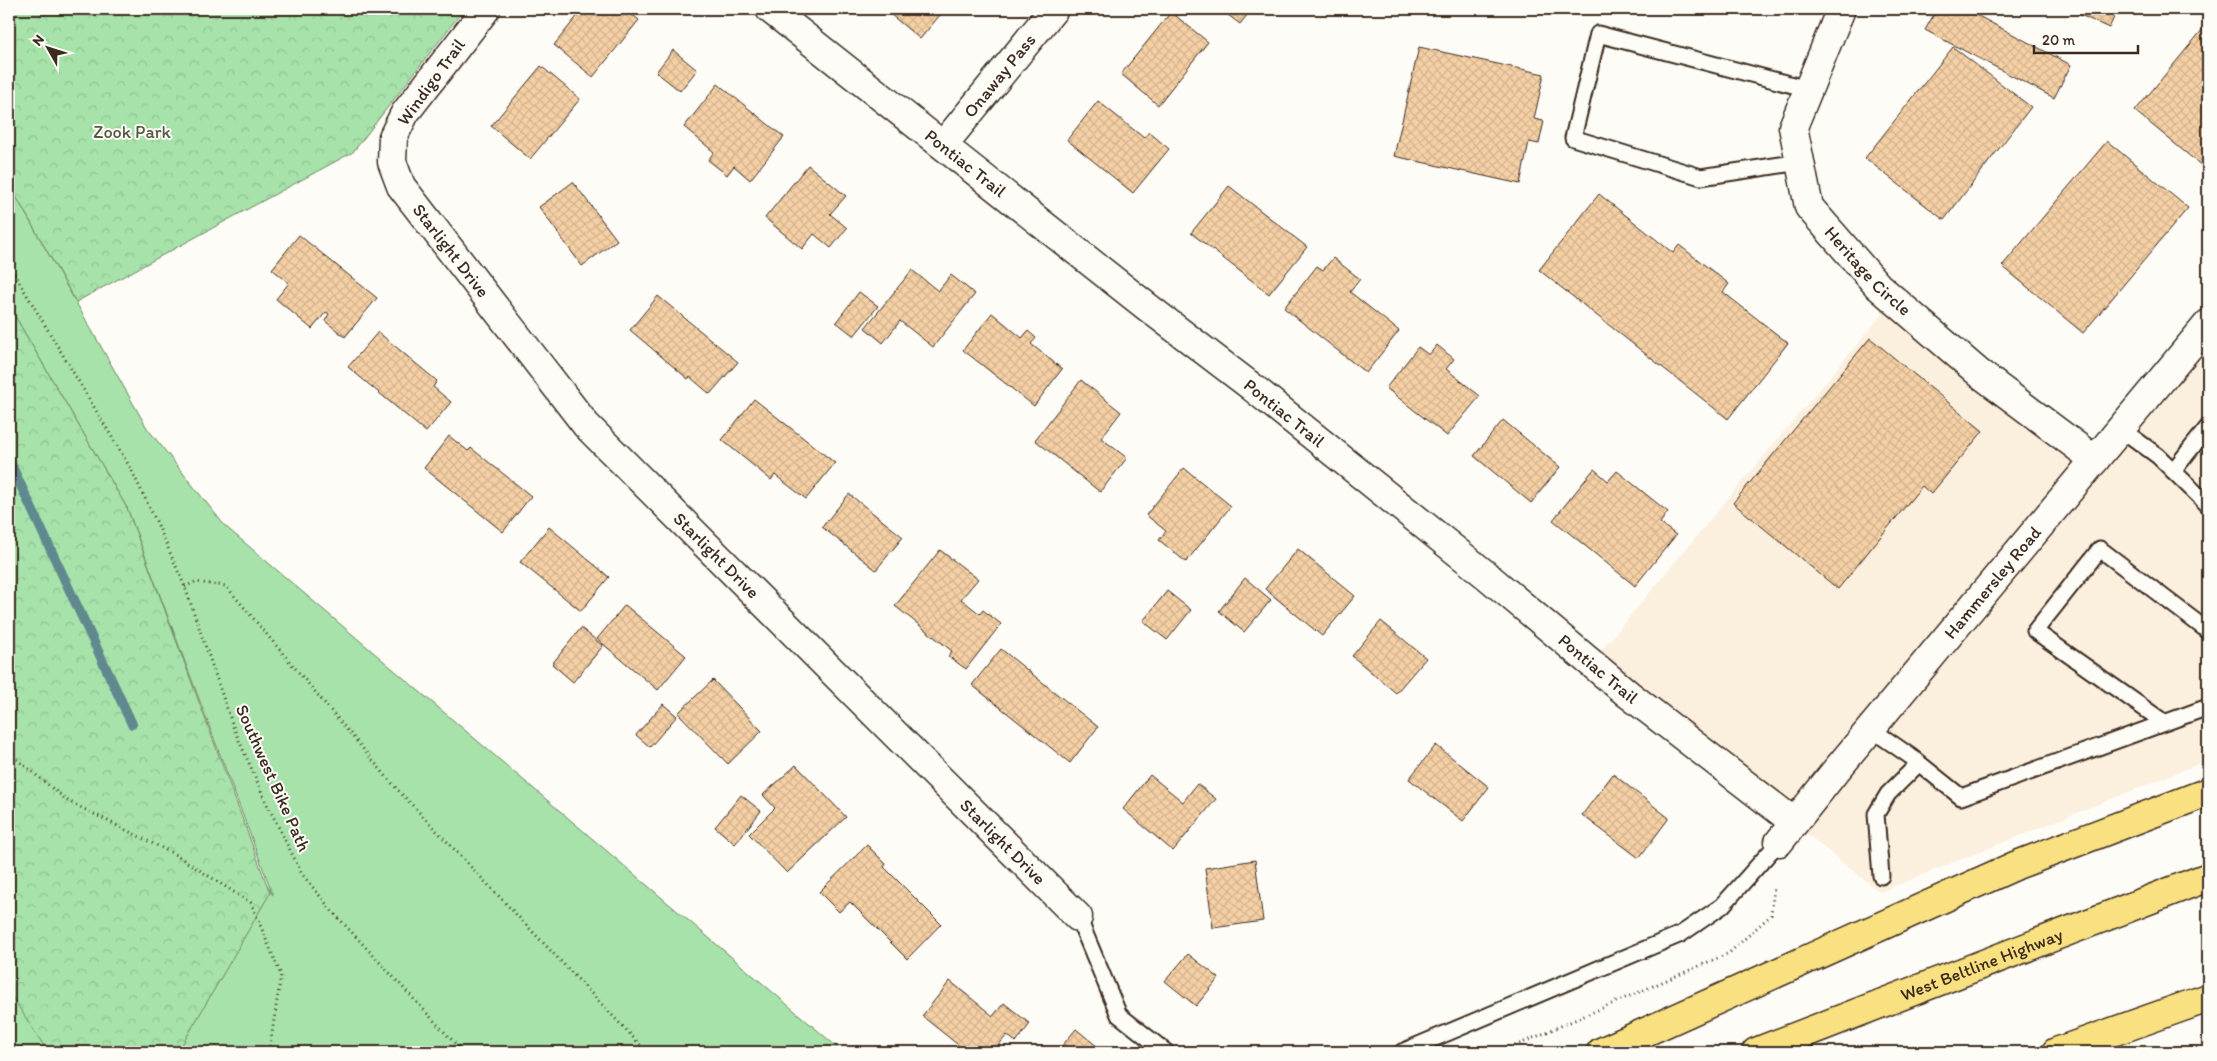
<svg xmlns="http://www.w3.org/2000/svg" width="2217" height="1061" font-family="Itim,sans-serif">
<style>
.built{fill:#fbefde}
.grass{fill:#a6e2a9;stroke:#708664}
.forest{fill:url(#forest-crowns);stroke:#708664}
.lines{fill:none;stroke-linecap:round;stroke-linejoin:round}
.stream{stroke:#61898f;stroke-width:10}
.building{fill:url(#building-cross-hatch);stroke:#3b2a1e}
.lane-casing{stroke:#3b2a1e;stroke-width:19}
.street-casing{stroke:#3b2a1e;stroke-width:31}
.highway-casing{stroke:#3b2a1e;stroke-width:31}
.path{stroke:#3b2a1e;stroke-width:3;stroke-dasharray:1 4;stroke-linecap:butt}
.lane{stroke:#fdfcf7;stroke-width:15}
.street{stroke:#fdfcf7;stroke-width:28}
.highway{stroke:#f9e181;stroke-width:28}
.labels{text-anchor:middle;stroke-width:4;stroke-linejoin:round;paint-order:stroke}
.street-label{font-size:18px;fill:#3b2a1e;stroke:#fdfcf7}
.park-label{font-size:18px;fill:#565841;stroke:#fdfcf7}
</style>
<defs>
<pattern id="forest-crowns" width="20" height="18" patternUnits="userSpaceOnUse" patternTransform="scale(1.25)"><rect width="20" height="18" fill="#a6e2a9"/><path d="M2 6a3 3 0 1 1 6 0M12 15a3 3 0 1 1 6 0" fill="none" stroke="#90c291"/></pattern>
<pattern id="building-cross-hatch" width="8" height="8" patternUnits="userSpaceOnUse" patternTransform="scale(1.25)"><rect width="8" height="8" fill="#f5d0a5"/><path d="M0 0l8 8M0 8l8-8" fill="none" stroke="#d3b38e"/></pattern>
</defs>
<rect width="100%" height="100%" fill="#fdfcf7"/>
<filter id="ink" filterUnits="userSpaceOnUse"><feTurbulence type="fractalNoise" baseFrequency=".02" numOctaves="2"/><feDisplacementMap in="SourceGraphic" scale="10" xChannelSelector="R" yChannelSelector="G"/><feConvolveMatrix kernelMatrix="1 2 1 2 8 2 1 2 1" color-interpolation-filters="sRGB"/></filter>
<g filter="url(#ink)">
<!-- built -->
<path class="built" d="M1894 300 2095 460 2208 324V760L1880 892 1591 663Z"/>
<!-- grass -->
<path class="grass" d="M9 184 147 428 225 526 843 1052H9V446L273 895 127 508 9 306Z"/>
<!-- forest -->
<path class="forest" d="M9 9H464L353 152 76 302 9 184Z
M9 306 127 508 270 893 178 1052H48L9 992Z"/>
<g class="lines">
<!-- stream -->
<path class="stream" d="M9 460 132 724"/>
</g>
<!-- building -->
<path class="building" d="M583 9H625L639 20 593 77 554 45Z
M884 9H945L920 39Z
M1220 9H1252L1240 24Z
M1937 9H1965L2071 65 2054 98 1925 30Z
M2067 9H2118L2109 28Z
M1171 12 1208 42 1158 105 1121 74Z
M2208 23V171L2135 111Z
M1419 47 1544 74 1534 119 1544 121 1539 144 1529 142 1520 184 1394 156Z
M1953 47 2031 107 1944 220 1865 158Z
M673 50 697 70 680 91 656 72Z
M541 66 580 99 530 159 491 126Z
M718 84 784 137 750 180 734 166 727 175 708 160 714 152 684 127Z
M1098 101 1144 138 1149 132 1169 149 1133 193 1067 140Z
M2107 141 2188 208 2083 333 2002 266Z
M808 165 846 196 830 214 847 228 831 248 814 234 802 249 765 218Z
M573 182 617 240 582 266 539 207Z
M1229 186 1307 247 1269 294 1191 233Z
M1599 194 1673 253 1679 245 1729 284 1723 292 1788 343 1728 419 1539 270Z
M299 235 377 298 345 337 325 321 329 314 326 312 312 329 276 299 289 283 272 269Z
M1333 258 1360 279 1350 292 1399 331 1366 373 1284 308 1317 266 1323 270Z
M912 270 938 291 951 275 975 294 933 347 900 321 883 343 865 328Z
M859 292 878 306 854 336 836 322Z
M658 296 738 362 710 394 690 377 688 379 630 330Z
M992 313 1022 338 1028 331 1036 338 1031 344 1062 369 1034 406 963 350Z
M378 332 437 381 433 387 451 402 426 432 348 367Z
M1870 338 1983 431 1931 494 1922 486 1838 589 1733 503Z
M1437 345 1454 359 1446 369 1480 396 1447 436 1386 388 1418 347 1429 355Z
M1081 380 1121 412 1101 438 1127 458 1100 492 1035 440Z
M754 399 835 463 806 499 775 475 771 480 722 440Z
M1503 420 1560 467 1531 503 1474 456Z
M449 436 468 451 471 448 531 496 503 532 424 468Z
M1184 468 1231 506 1186 562 1159 540 1166 531 1146 515Z
M1594 469 1608 481 1617 471 1668 512 1660 523 1676 535 1635 586 1553 520Z
M849 494 903 537 876 570 822 527Z
M549 527 609 577 581 611 520 562Z
M1298 549 1355 596 1322 636 1265 589Z
M940 550 978 579 961 599 980 614 983 610 1001 624 966 669 948 656 952 651 895 606Z
M1245 578 1271 600 1244 632 1219 611Z
M1167 591 1191 610 1167 640 1143 621Z
M625 605 686 656 658 690 597 639Z
M1381 621 1426 658 1396 693 1352 656Z
M581 628 603 646 573 682 552 664Z
M1001 649 1098 727 1070 763 972 685Z
M713 680 762 731 728 764 678 713Z
M663 704 677 716 650 747 636 735Z
M1436 745 1489 787 1463 821 1409 779Z
M796 765 846 817 787 873 749 834 775 808 763 795Z
M1613 774 1669 818 1639 858 1582 815Z
M1150 775 1183 802 1197 784 1216 799 1173 851 1123 809Z
M741 795 761 811 735 844 715 827Z
M867 845 886 864 884 867 941 924 907 959 850 902 839 912 819 892Z
M1255 860 1263 921 1213 928 1205 868Z
M1188 954 1219 978 1196 1006 1165 981Z
M950 981 993 1016 1004 1003 1030 1024 1016 1042 1007 1035 993 1052H967L922 1016Z
M1076 1029 1104 1052H1057Z"/>
<g class="lines">
<!-- lane casing -->
<g class="lane-casing">
<path id="lane" d="M1800 162 1701 177 1573 138 1598 34 1808 89
M2121 429 2158 456 2208 505
M2173 471 2208 427
M2165 723 2035 631 2100 549 2208 631
M1871 729 1910 756 1961 797 2208 707
M1881 876 1876 814 1888 794 1919 763
M1078 917 1119 1015 1166 1052
M1402 1052 1681 934 1722 906 1779 842"/>
</g>
<!-- street casing -->
<g class="street-casing">
<g id="street">
<path id="s1" d="M486 9 405 113 393 137 392 162 401 186 586 425 1078 917"/>
<path id="s2" d="M770 9 1146 306 1252 387 1486 575 1628 694 1794 822"/>
<path id="s3" d="M1841 9 1793 127 1809 207 1878 286 1979 373 2095 460"/>
<path id="s4" d="M944 144 1054 9"/>
<path id="s5" d="M1779 842 1833 774 2208 324"/>
</g>
</g>
<!-- highway casing -->
<g class="highway-casing">
<g id="highway">
<path d="M1601 1052 2017 865 2208 792"/>
<path id="s6" d="M1756 1052 2208 877"/>
<path d="M2056 1052 2208 998"/>
</g>
</g>
<!-- path -->
<path class="path" d="M9 265 131 469 157 523 185 587 234 729 267 804 302 874 332 911 463 1052
M185 587 195 582 226 586 396 788 647 1052
M9 753 68 801 176 855 251 903 281 975 269 1052
M1501 1052 1729 953 1771 915 1774 887"/>
<!-- lane -->
<use href="#lane" class="lane"/>
<!-- street -->
<use href="#street" class="street"/>
<!-- highway -->
<use href="#highway" class="highway"/>
</g>
</g>
<g class="labels">
<!-- street labels -->
<g class="street-label">
<text dy="6" stroke="none"><textPath href="#s4" startOffset="88">Onaway Pass</textPath></text>
<text transform="translate(431 82) rotate(-54)" y="6">Windigo Trail</text>
<text dy="6" stroke="none"><textPath href="#s2" startOffset="249">Pontiac Trail</textPath></text>
<text dy="6" stroke="none"><textPath href="#s1" startOffset="291">Starlight Drive</textPath></text>
<text dy="6" stroke="none"><textPath href="#s3" startOffset="296">Heritage Circle</textPath></text>
<text dy="6" stroke="none"><textPath href="#s2" startOffset="654">Pontiac Trail</textPath></text>
<text dy="6" stroke="none"><textPath href="#s1" startOffset="696">Starlight Drive</textPath></text>
<text dy="6" stroke="none"><textPath href="#s5" startOffset="336">Hammersley Road</textPath></text>
<text dy="6" stroke="none"><textPath href="#s2" startOffset="1059">Pontiac Trail</textPath></text>
<text transform="translate(273 778) rotate(66)" y="6">Southwest Bike Path</text>
<text dy="6" stroke="none"><textPath href="#s1" startOffset="1101">Starlight Drive</textPath></text>
<text dy="6" stroke="none"><textPath href="#s6" startOffset="242">West Beltline Highway</textPath></text>
</g>
<!-- park labels -->
<g class="park-label">
<text x="132" y="138">Zook Park</text>
</g>
</g>
<!-- margin -->
<rect width="2217" height="1061" fill="none" stroke="#fdfcf7" stroke-width="30"/>
<rect x="15" y="15" width="2187" height="1031" fill="none" stroke="#3b2a1e" stroke-width="2" filter="url(#ink)"/>
<!-- north arrow -->
<g transform="translate(48 48) rotate(309)" stroke="#fdfcf7" stroke-width="4" paint-order="stroke">
<path d="M0-4L9 19L0 12L-9 19Z" fill="#3b2a1e"/>
<text y="-8" font-size="14" font-weight="bold" text-anchor="middle" fill="#3b2a1e">N</text>
</g>
<!-- scale -->
<path d="M2034 45v8h104v-8" fill="none" stroke="#3b2a1e" stroke-width="2.5"/>
<text x="2042" y="45" font-size="15" fill="#3b2a1e" stroke="#fdfcf7" stroke-width="4" paint-order="stroke">20 m</text>
</svg>
